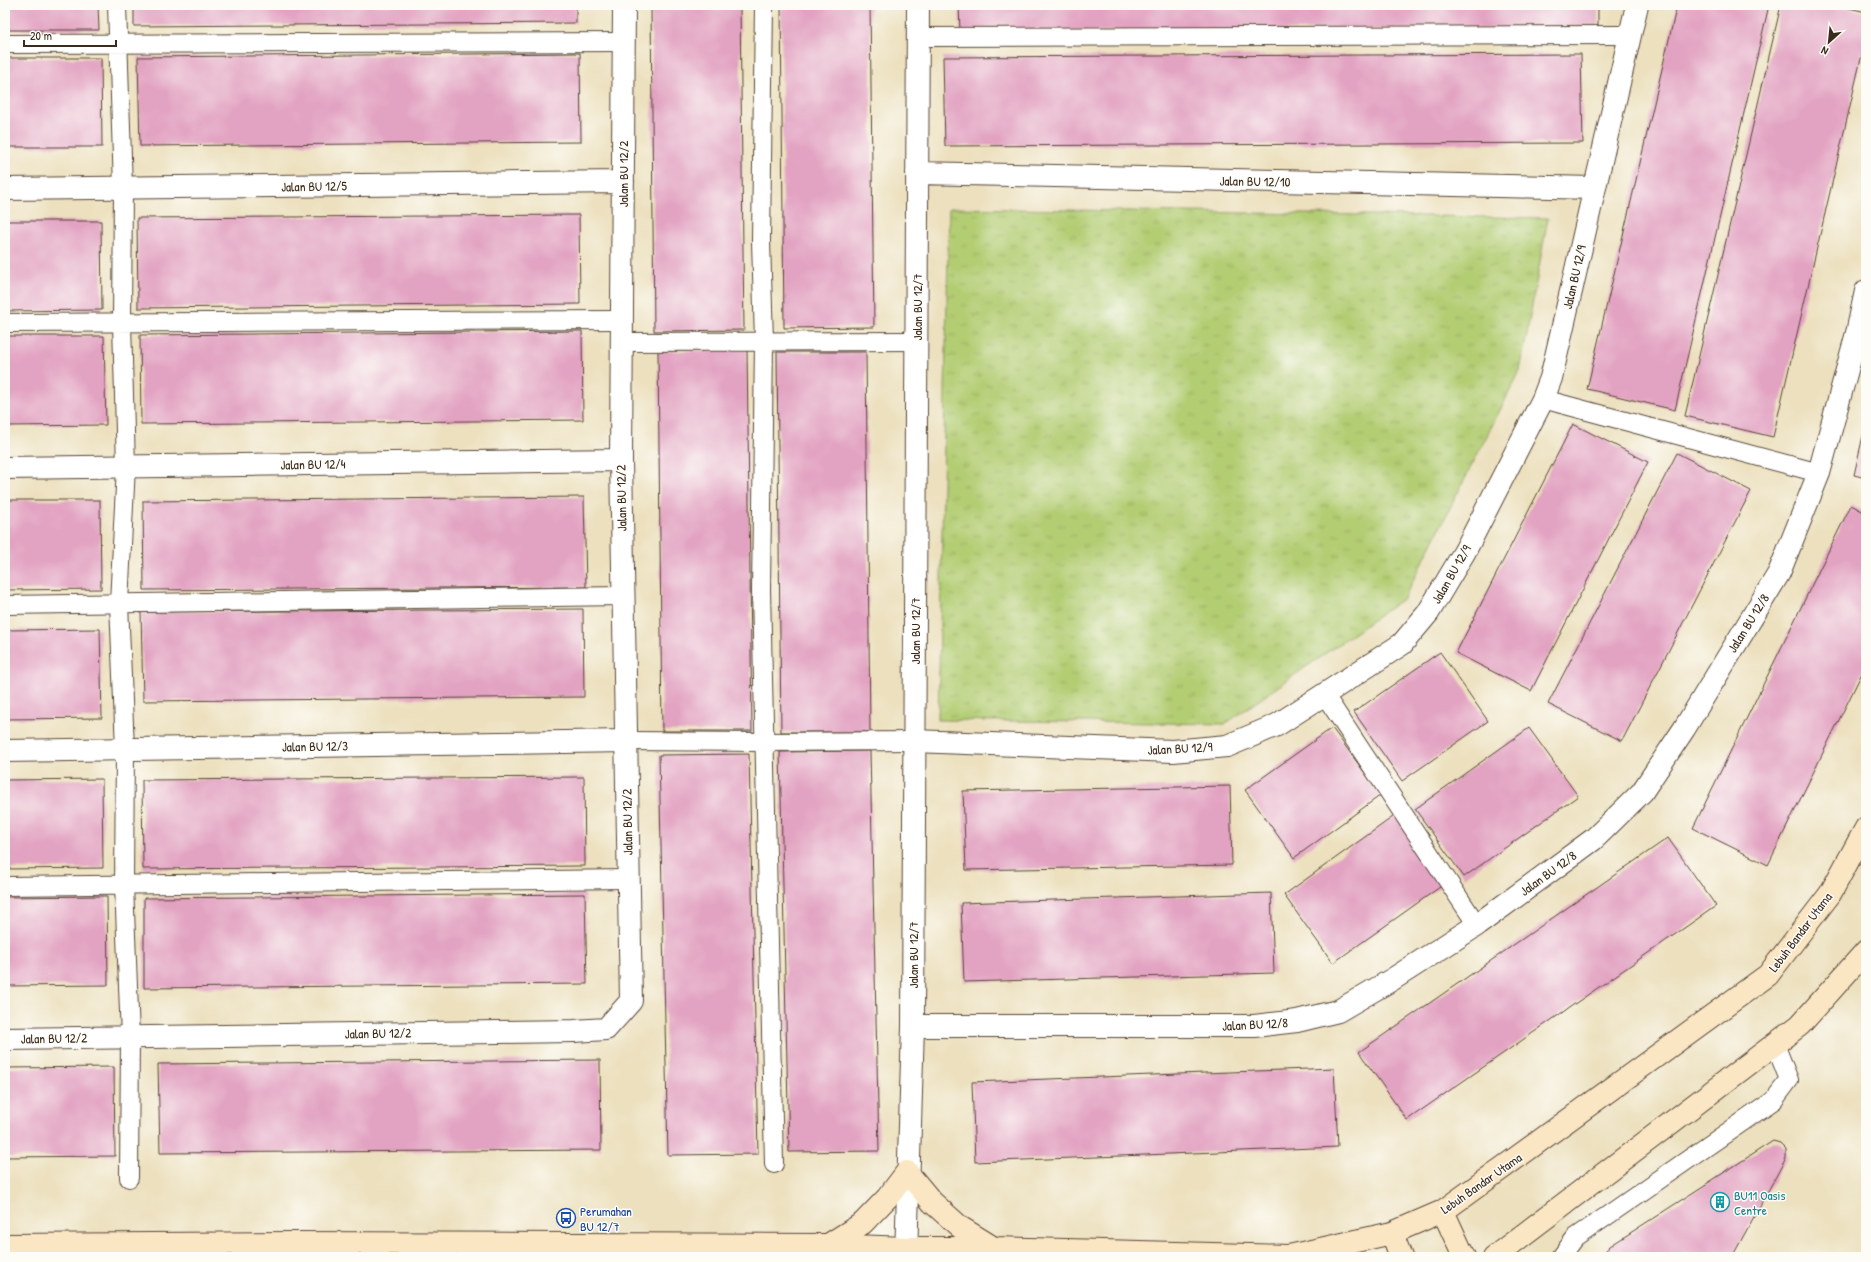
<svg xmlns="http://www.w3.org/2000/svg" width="1871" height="1262" font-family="'Patrick Hand',sans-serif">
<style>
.park{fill:url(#park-tufts);stroke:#777c48}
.building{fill:#e2a2c1}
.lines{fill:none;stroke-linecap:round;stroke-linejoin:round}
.service-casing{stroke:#564536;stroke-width:20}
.minor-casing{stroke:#564536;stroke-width:24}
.secondary-casing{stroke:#564536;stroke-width:24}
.service{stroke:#fff;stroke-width:18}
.minor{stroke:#fff;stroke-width:22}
.secondary{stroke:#fbe6c4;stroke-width:22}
.labels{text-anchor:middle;stroke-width:3;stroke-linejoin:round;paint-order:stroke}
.street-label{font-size:13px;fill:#3b2a1e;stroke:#fdfcf7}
.culture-label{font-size:13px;fill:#0d838f;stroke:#fdfcf7;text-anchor:start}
.transit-label{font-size:13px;fill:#164399;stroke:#fdfcf7;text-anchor:start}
</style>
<defs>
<pattern id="park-tufts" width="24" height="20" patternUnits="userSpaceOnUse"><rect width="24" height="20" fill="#b3cd73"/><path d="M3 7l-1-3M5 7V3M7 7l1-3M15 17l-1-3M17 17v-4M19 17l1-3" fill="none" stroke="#9bb063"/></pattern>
</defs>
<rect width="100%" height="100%" fill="#fdfcf7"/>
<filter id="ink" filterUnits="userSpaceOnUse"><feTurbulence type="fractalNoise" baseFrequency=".025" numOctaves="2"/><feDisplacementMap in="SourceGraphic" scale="8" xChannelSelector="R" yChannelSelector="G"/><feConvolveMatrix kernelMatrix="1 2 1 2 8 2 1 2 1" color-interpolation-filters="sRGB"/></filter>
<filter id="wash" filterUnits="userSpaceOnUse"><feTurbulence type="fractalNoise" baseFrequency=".012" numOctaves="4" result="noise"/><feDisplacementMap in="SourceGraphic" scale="16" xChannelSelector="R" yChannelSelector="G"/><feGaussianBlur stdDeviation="0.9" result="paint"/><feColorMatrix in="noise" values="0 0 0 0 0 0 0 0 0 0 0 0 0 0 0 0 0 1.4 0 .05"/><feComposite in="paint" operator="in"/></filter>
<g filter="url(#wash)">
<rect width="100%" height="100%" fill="#ece0be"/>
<!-- park -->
<path class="park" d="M949 208 1548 218 1520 371 1404 598 1225 724 938 720Z"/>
<g id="blocks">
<!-- building -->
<path class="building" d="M5 5H98L99 30H5Z
M134 5H576V23L134 26Z
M651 5H740L744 330 654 331Z
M781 5H870L874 327 784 328Z
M959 5H1598V28L960 32Z
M1677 5H1769L1675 410 1587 389Z
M1781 5H1836L1866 12V37L1773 437 1685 416Z
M580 53 581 142 140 146 138 57Z
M1581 54 1583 143 945 146 943 57Z
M5 58H101L102 147H5Z
M579 215 580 304 138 308 137 218Z
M5 221H101L102 310 5 311Z
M582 331 583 420 141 424 140 335Z
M5 336H104L106 425 5 426Z
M747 350 752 731H662L658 351Z
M777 352H866L870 732H781Z
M1573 424 1648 462 1531 691 1456 653Z
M1865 427H1866V478L1854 475Z
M1677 453 1751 491 1622 741 1548 704Z
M584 497 586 587 144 590 143 501Z
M5 500H100L101 589 5 590Z
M1851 505 1866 513V665L1768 865 1693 828Z
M583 609 584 697 143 701 141 612Z
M100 629 102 718 5 719V630Z
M1440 652 1488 721 1402 781 1354 712Z
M1332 728 1381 795 1294 858 1245 790Z
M1529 728 1578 796 1464 877 1415 809Z
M870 751 879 1151 789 1152 780 752Z
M749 754 758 1154 668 1155 659 755Z
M584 777 585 866 143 869 142 780Z
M102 779 103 868 5 869V780Z
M1230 786 1232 865 966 870 963 791Z
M1397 814 1447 882 1333 963 1284 895Z
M1668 838 1716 906 1407 1120 1359 1052Z
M1271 893 1274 973 964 982 961 903Z
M585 894 587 984 144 988V898Z
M107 896 108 985 5 986V897Z
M600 1060 601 1150 160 1153 158 1064Z
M114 1067 115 1156 5 1157V1068Z
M1334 1068 1338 1147 975 1162 972 1082Z
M1773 1141 1780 1143 1786 1149V1158L1732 1257H1600L1610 1246Z"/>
</g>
</g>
<g filter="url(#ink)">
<use href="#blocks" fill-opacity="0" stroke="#564536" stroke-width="1"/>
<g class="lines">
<!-- service casing -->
<g class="service-casing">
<path id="service" d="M117 5 123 188 122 323 126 467 119 603 125 749 124 885 130 1036 129 1178
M764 5 761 241 764 341 761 590 774 1164
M918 37 1630 35
M5 44 623 42
M5 323 622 320
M621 342 917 341
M1543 399 1819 473
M5 605 623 596
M1324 694 1477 925
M626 741 764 742 914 741
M5 886 628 879
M1561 1257 1575 1238 1774 1100 1789 1080 1775 1044"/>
</g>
<!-- minor casing -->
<g class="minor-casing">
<path id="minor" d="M917 173 1593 188
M5 189 623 182
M5 468 621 460
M914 741 1173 751 1227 746 1277 725 1402 644 1428 613 1465 551 1543 399 1551 378 1637 5
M5 751 626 741
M913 1026H1254L1297 1021 1338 1011 1393 979 1477 925 1594 839 1642 792 1684 729 1779 573 1819 473 1857 333 1866 291
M5 1039 574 1031 606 1029 631 1001 621 460 624 5
M906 1257 913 1026 918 5"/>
</g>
<!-- secondary casing -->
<g class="secondary-casing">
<path id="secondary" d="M1443 1211 1464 1257
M1392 1233 1401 1257
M5 1245 291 1243 828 1245 907 1248H994L1289 1256 1392 1233 1443 1211 1768 975 1830 894 1866 828
M828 1245 863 1223 888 1197 907 1172 932 1202 960 1227 994 1248
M1494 1257 1800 1025 1866 951"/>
</g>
<!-- service -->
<use href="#service" class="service"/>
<!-- minor -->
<use href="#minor" class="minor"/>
<!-- secondary -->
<use href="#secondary" class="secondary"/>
</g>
</g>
<!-- icons -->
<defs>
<g id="building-ring" transform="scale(1)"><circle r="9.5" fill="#fdfcf7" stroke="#0f9aa8" stroke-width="1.5"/><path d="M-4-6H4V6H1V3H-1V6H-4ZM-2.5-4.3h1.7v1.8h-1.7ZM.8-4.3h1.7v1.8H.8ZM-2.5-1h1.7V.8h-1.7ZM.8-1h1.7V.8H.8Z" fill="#0f9aa8"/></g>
<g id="bus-ring" transform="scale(1)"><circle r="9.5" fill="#fdfcf7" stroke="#1a4fb4" stroke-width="1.5"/><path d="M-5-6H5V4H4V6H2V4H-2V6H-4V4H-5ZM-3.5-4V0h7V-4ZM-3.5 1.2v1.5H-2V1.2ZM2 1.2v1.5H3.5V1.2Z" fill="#1a4fb4"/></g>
</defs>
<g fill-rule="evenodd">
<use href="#building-ring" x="1720" y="1202"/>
<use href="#bus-ring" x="566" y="1218"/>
</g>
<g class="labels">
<!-- street labels -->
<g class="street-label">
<text transform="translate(623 174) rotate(-90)" y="5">Jalan BU 12/2</text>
<text transform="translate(1255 181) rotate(1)" y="5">Jalan BU 12/10</text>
<text transform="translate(314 186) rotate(-1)" y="5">Jalan BU 12/5</text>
<text transform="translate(1574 277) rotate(-77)" y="5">Jalan BU 12/9</text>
<text transform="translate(917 307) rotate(-90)" y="5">Jalan BU 12/7</text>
<text transform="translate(313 464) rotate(-1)" y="5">Jalan BU 12/4</text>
<text transform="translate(621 498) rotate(-91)" y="5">Jalan BU 12/2</text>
<text transform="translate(1451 574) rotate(-60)" y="5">Jalan BU 12/9</text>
<text transform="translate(1748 623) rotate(-58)" y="5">Jalan BU 12/8</text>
<text transform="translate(915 631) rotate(-90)" y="5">Jalan BU 12/7</text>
<text transform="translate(315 746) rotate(-1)" y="5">Jalan BU 12/3</text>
<text transform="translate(1180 748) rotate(-3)" y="5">Jalan BU 12/9</text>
<text transform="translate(627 822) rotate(-91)" y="5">Jalan BU 12/2</text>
<text transform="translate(1548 873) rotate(-36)" y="5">Jalan BU 12/8</text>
<text transform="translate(1800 932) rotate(-53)" y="5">Lebuh Bandar Utama</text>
<text transform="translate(913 955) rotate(-90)" y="5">Jalan BU 12/7</text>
<text transform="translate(1255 1024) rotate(-3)" y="5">Jalan BU 12/8</text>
<text transform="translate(378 1033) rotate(-1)" y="5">Jalan BU 12/2</text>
<text transform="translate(54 1038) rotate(-1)" y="5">Jalan BU 12/2</text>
<text transform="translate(1481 1183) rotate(-35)" y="5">Lebuh Bandar Utama</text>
</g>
<!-- culture labels -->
<g class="culture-label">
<text x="1734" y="1200">BU11 Oasis<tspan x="1734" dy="15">Centre</tspan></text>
</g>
<!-- transit labels -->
<g class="transit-label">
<text x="580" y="1216">Perumahan<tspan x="580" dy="15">BU 12/7</tspan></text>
</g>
</g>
<!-- margin -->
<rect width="1871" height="1262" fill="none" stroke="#fdfcf7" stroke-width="20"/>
<!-- north arrow -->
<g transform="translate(1829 42) rotate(207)" stroke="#fdfcf7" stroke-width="3" paint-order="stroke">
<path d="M0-3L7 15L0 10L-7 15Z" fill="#3b2a1e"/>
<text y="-6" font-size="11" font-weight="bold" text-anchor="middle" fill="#3b2a1e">N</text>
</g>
<!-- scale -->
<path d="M24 40v6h92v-6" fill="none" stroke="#3b2a1e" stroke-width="2"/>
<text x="30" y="40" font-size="12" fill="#3b2a1e" stroke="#fdfcf7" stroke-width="3" paint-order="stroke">20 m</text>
</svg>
